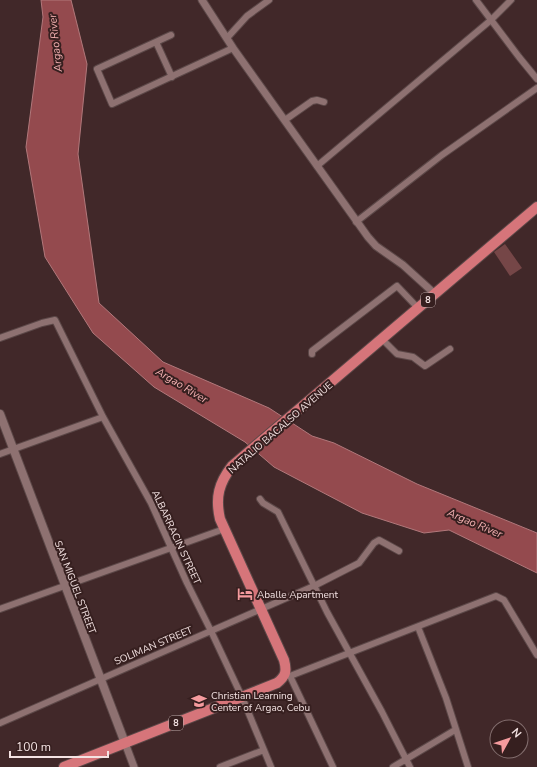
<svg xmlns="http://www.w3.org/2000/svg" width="537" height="767" font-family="'Nunito Sans',sans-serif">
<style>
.green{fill:#754647}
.water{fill:#944a4e;stroke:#b1787b}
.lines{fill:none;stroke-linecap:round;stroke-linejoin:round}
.minor-casing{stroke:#5c4848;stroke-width:8}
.tertiary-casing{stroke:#5c4848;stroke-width:9}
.secondary-casing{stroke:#5c4848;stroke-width:10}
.trunk-casing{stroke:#5c4848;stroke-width:12}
.minor{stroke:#8e7171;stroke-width:6}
.tertiary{stroke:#8e7171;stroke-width:7}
.secondary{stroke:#8e7171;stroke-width:8}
.trunk{stroke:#d6757a;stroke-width:10}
.labels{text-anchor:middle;stroke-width:4;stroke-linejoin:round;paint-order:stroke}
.shield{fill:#361f1f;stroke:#bba8a8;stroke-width:1}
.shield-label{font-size:9px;font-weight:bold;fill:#f4e3e3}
.street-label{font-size:10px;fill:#f4e3e3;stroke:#361f1f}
.poi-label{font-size:10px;fill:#f4e3e3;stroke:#361f1f;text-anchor:start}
.water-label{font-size:11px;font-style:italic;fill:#f3b0b1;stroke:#361f1f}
</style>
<rect width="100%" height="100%" fill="#412829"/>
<!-- green -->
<path class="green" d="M505 244 522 268 510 276 494 252Z"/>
<!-- water -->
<path class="water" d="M41 0H71L87 64 78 154 99 303 163 362 269 408 312 436 334 443 417 484 537 533V573L449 530 424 533 362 513 274 467 245 442 154 387 93 333 45 257 26 147 43 17Z"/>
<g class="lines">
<!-- minor casing -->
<g class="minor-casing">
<path id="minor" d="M476 0 519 57 537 79
M171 35 97 69 112 104 233 48
M227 38 247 16 269 0
M156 42 172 77
M285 120 312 101 317 100 324 102
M317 166 491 20 511 0
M356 222 442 155 537 88
M0 338 42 323 55 320 103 417 151 503 187 583 211 631 242 697 271 767
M382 339 397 354 413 357 425 366 450 349
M312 354V351L397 286 418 308
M0 454 103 417
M260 499 263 503 278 512 327 612 382 712 410 767
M0 609 224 529
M418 627 446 698 468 767
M285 674 290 676 496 596 504 600 537 655
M290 676 333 767
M0 723 314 586 359 563 374 543 379 540 399 551
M220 767 264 750
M393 767 455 730"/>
</g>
<!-- tertiary casing -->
<g class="tertiary-casing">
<path id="tertiary" d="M202 0 233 48 368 237 376 246 403 265 435 294
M125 743 134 767"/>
</g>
<!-- secondary casing -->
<g class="secondary-casing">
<path id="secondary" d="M0 414 125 743"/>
</g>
<!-- trunk casing -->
<g class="trunk-casing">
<path id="trunk" d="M64 767 277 683C286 676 287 671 284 660L220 519C215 497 219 483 232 466L537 207"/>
</g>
<!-- minor -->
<use href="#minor" class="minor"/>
<!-- tertiary -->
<use href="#tertiary" class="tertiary"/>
<!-- secondary -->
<use href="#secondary" class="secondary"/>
<!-- trunk -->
<use href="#trunk" class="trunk"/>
</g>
<!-- icons -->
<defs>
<g id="hotel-bare" transform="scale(1.2)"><path d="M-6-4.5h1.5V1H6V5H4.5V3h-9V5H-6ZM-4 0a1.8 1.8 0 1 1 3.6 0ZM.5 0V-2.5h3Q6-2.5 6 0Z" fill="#f59b9e" stroke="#361f1f" stroke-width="2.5" paint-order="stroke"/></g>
<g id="school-bare" transform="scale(1.2)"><path d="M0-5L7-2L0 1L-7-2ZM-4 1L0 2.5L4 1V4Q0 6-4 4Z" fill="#f59b9e" stroke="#361f1f" stroke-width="2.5" paint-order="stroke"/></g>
</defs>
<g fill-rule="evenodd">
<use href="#hotel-bare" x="245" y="594"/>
<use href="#school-bare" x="199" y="701"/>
</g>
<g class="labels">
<!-- shield labels -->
<g class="shield">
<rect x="421" y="293" width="14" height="14" rx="3"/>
<rect x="169" y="716" width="14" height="14" rx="3"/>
</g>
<g class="shield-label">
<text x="428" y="303">8</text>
<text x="176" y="726">8</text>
</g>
<!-- street labels -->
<g class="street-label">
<text transform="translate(280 427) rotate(-41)" y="4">NATALIO BACALSO AVENUE</text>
<text transform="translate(177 537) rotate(65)" y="4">ALBARRACIN STREET</text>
<text transform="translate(76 587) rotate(69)" y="4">SAN MIGUEL STREET</text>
<text transform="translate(153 645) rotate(-23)" y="4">SOLIMAN STREET</text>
</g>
<!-- poi labels -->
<g class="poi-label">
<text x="257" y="598">Aballe Apartment</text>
<text x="211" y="699">Christian Learning<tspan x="211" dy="12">Center of Argao, Cebu</tspan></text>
</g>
<!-- water labels -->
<g class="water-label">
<text transform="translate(55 43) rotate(-96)" y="4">Argao River</text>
<text transform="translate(182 385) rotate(31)" y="4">Argao River</text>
<text transform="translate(475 523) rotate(23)" y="4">Argao River</text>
</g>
</g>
<!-- north arrow -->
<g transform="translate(509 739) rotate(50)"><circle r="19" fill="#361f1f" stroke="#826d6d"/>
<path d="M0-3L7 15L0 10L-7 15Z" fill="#f59b9e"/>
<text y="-6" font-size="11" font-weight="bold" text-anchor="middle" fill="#f4e3e3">N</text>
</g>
<!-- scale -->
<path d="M10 751v6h98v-6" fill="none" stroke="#f4e3e3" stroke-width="2"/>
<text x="16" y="751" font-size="12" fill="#f4e3e3" stroke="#361f1f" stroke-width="3" paint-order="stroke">100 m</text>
</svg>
